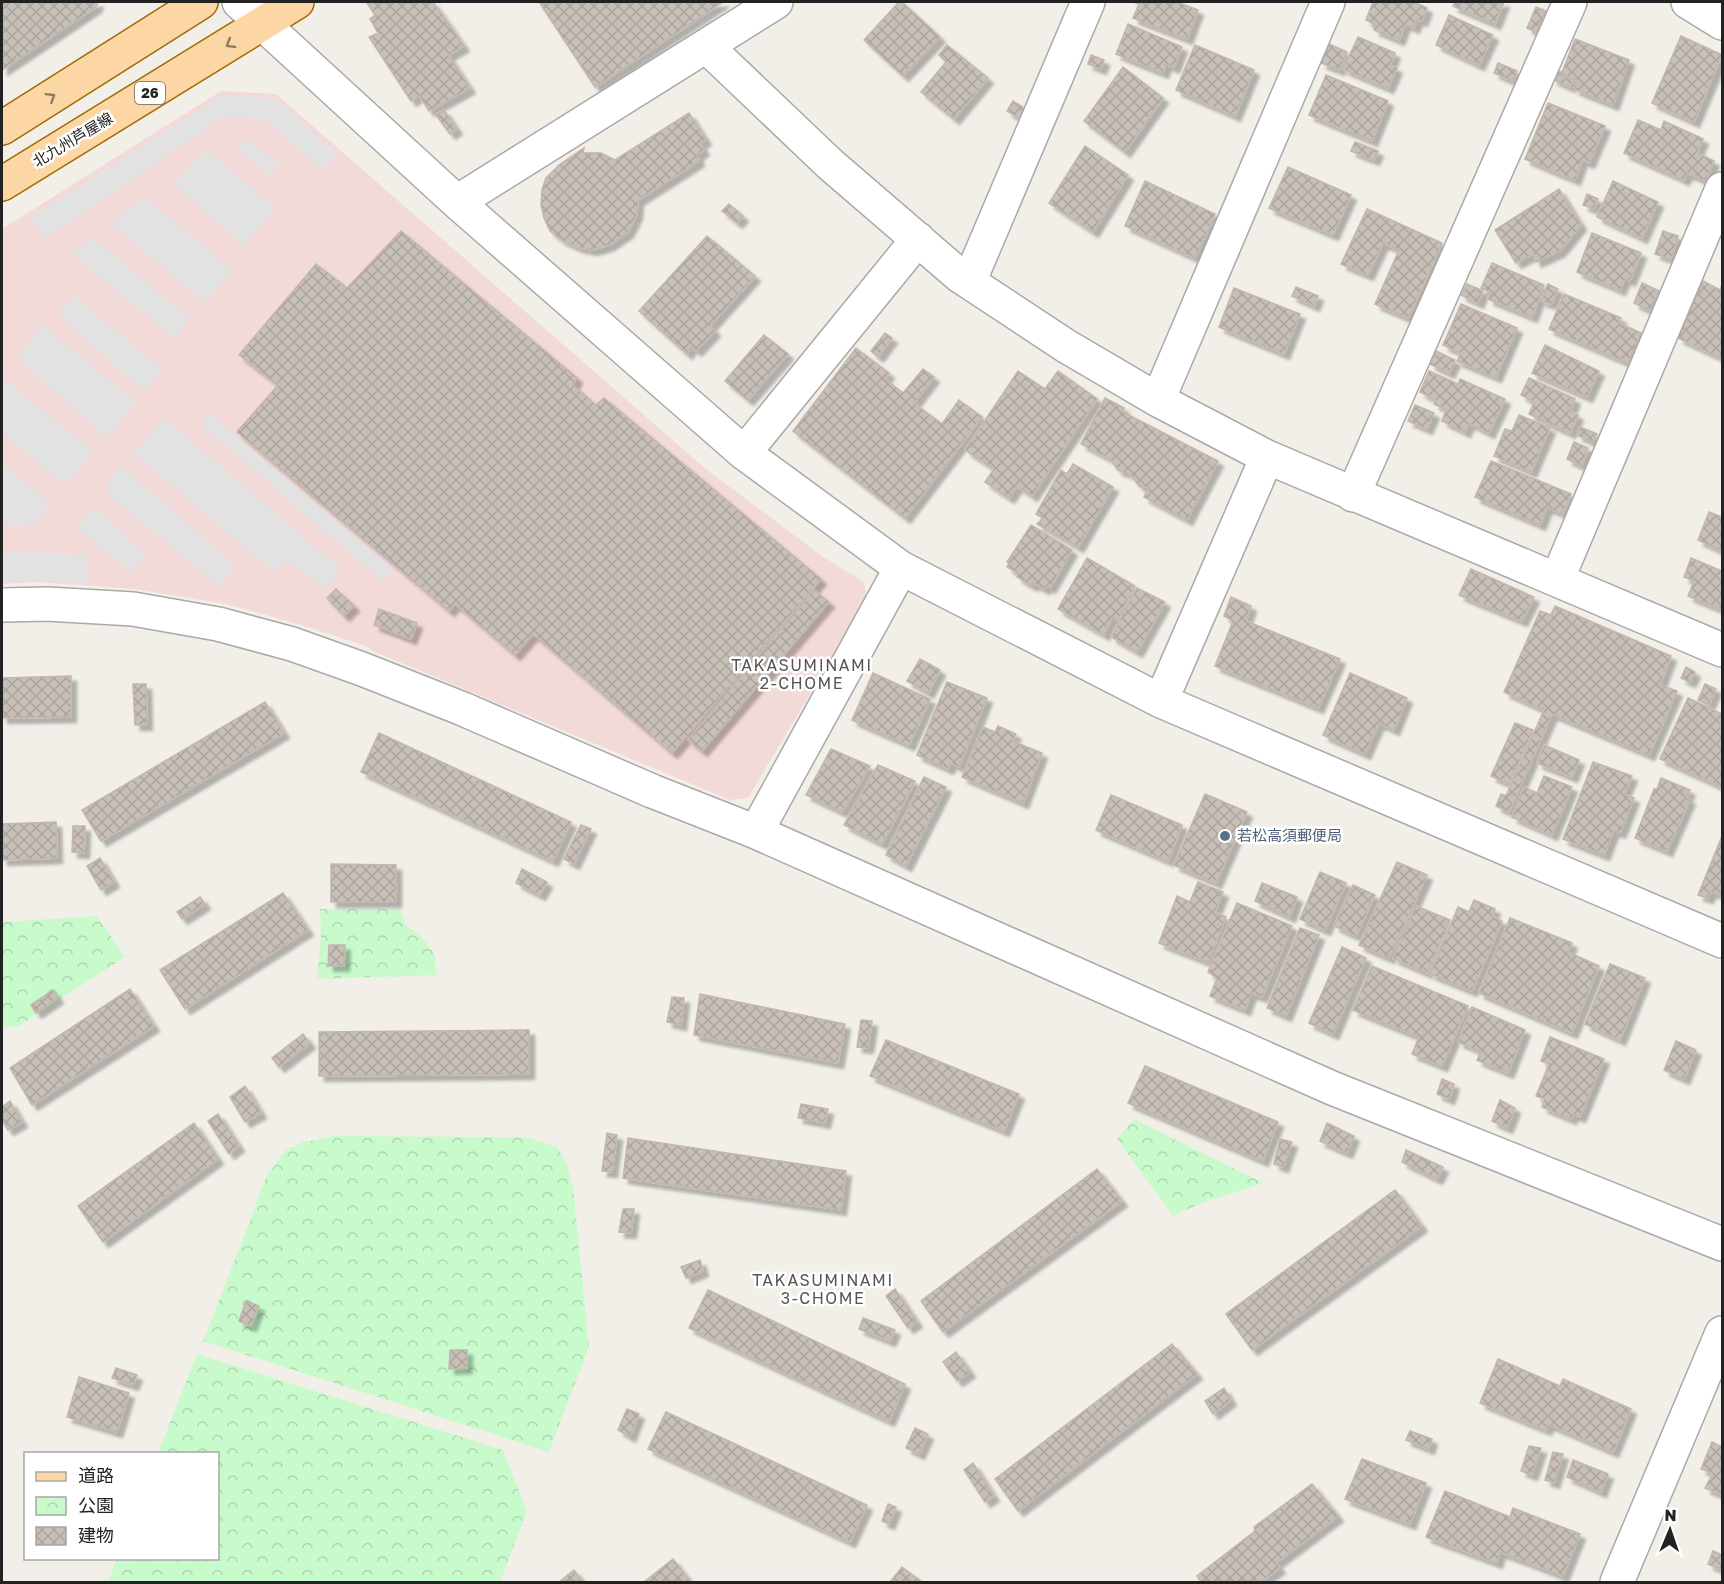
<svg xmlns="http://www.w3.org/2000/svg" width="1724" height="1584" font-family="'Golos Text','Noto Sans JP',sans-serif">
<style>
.commercial{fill:#f2dad9}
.park{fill:url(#park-crowns)}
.parking{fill:#e2e2e2}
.building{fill:url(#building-cross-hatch);stroke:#c4b6ab;stroke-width:1.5;filter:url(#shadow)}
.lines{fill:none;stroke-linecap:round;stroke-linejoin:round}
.minor-casing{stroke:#a9a9a9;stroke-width:36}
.major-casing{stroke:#a06b00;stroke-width:36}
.minor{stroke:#fff;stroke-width:33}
.major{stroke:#fcd6a4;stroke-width:33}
.oneway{stroke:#8f7c63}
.service-dot{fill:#5c6f8a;stroke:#fff;stroke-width:2}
.labels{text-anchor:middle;stroke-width:5;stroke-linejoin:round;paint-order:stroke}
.shield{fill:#fff;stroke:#646464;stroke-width:1.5}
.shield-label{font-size:14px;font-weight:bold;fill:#222}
.street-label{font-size:15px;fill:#222;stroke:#fff}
.service-label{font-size:15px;fill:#4e5e75;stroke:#fff;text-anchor:start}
.neighbourhood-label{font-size:16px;letter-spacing:1.5px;fill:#555;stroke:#fff}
</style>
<defs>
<pattern id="park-crowns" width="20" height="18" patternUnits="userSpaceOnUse" patternTransform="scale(1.5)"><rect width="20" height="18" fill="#c8facc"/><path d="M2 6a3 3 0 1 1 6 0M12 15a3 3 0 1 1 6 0" fill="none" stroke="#acd6af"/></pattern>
<pattern id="building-cross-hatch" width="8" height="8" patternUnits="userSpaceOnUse" patternTransform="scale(1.5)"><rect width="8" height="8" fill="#c7bfb8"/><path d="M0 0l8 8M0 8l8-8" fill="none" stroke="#aba49e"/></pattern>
<filter id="shadow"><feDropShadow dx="5.5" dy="5.5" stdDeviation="1.5" flood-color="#0004"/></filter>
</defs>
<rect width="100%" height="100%" fill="#f2efe9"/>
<!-- commercial -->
<path class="commercial" d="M221 91 276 94 707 470 822 556 864 582 867 599 748 798 730 800 375 652 366 646 301 625 226 604 134 589 39 582 2 584V229Z"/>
<!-- park -->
<path class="park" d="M320 909H400L405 924 423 939 434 953 437 975 317 979 321 937Z
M97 916 125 957 17 1027H2V922Z
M1134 1119 1263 1183 1199 1204 1173 1216 1117 1139Z
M333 1136 526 1137 557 1147 566 1162 573 1187 589 1347 549 1452 203 1341 252 1216 266 1177 285 1150 305 1142Z
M197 1354 503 1450 527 1511 500 1582H108L117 1559 218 1558V1454L158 1453Z"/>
<!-- parking -->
<path class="parking" d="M222 95 275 98 337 154 322 170 265 119 224 116 45 238 29 219Z
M247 139 280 164 270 176 236 148Z
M206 150 275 207 244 246 174 184Z
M146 198 232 270 205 303 112 224 128 208Z
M91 236 190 319 175 338 72 254Z
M74 296 162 370 143 391 58 314Z
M42 325 136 402 107 437 17 358Z
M2 378 94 452 64 485 2 432Z
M208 413H209L394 570 382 581 200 423Z
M164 418 340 569 327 588 286 560 274 572 134 453Z
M2 463 51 505 35 523 12 528 2 519Z
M121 466 235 565 220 587 104 491Z
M94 507 146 555 131 572 77 528Z
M34 552 88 556V584L38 580 2 582V554Z"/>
<!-- building -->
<path class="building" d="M2 2H98L96 7 2 70Z
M369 2H433L464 46 448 55 470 88 429 111 419 95 411 101 369 37 378 33 370 19 375 15 367 3Z
M539 2H723L595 87Z
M899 2H902L940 37 903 76 864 40Z
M1133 2H1177L1198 10 1187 39 1133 18 1139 4Z
M1373 2H1414L1427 8 1422 21 1417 20 1414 28 1405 24 1399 40 1374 30V24L1366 20Z
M1455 2H1504L1495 24 1453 6Z
M1536 7 1546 11 1536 32 1527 28Z
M1449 15 1493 35 1479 65 1436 45Z
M1128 24 1182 47 1174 68 1166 64 1163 73 1116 54Z
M1681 36 1722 55 1694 122 1652 103Z
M1358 37 1395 53 1390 65 1397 68 1388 88 1343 69Z
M1575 39 1629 60 1613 105 1574 89 1577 81 1561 75Z
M1329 44 1347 52 1339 70 1321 63Z
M947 45 988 78 954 119 921 92 946 62 939 55Z
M1195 45 1254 70 1235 116 1176 90Z
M1091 55 1104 60 1101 69 1088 64Z
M1498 63 1517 71 1513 81 1494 73Z
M1123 67 1163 98 1125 152 1084 121Z
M1556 70 1561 72 1559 76 1573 80 1570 87 1552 79Z
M1326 75 1388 101 1372 141 1309 115Z
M1013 101 1027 110 1021 119 1007 111Z
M1548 103 1605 126 1589 163 1582 160 1575 180 1525 159Z
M444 110 457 129 450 134 436 115Z
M689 113 706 140 700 143 704 150 697 155 699 161 638 200 637 214 628 232 609 245 592 250 577 247 562 240 550 231 544 218 541 205 542 190 546 178 559 165 584 148 583 153H601L615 160Z
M1638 120 1661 130 1664 121 1703 139 1697 153 1714 161 1706 181 1687 173 1684 180 1624 153Z
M1355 142 1378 151 1374 160 1351 151Z
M1085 146 1128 175 1093 232 1049 203Z
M1288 167 1351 195 1333 235 1269 208Z
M1145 181 1215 214 1195 258 1125 226Z
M1613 181 1658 202 1642 238 1597 217Z
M1559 189 1581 225 1560 251 1536 262 1533 254 1516 263 1495 230Z
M1587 194 1598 199 1594 209 1583 205Z
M729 204 743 216 737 223 722 211Z
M1367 209 1442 243 1408 318 1375 304 1399 250 1383 243 1368 275 1341 264Z
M401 231 577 378 573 385 596 405 604 398 821 579 672 753 533 634 515 655 455 604 449 611 237 432 278 385 239 355 316 264 347 288Z
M1663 231 1678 236 1671 259 1655 254Z
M1592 233 1641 253 1630 281 1625 278 1620 290 1577 272Z
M707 236 755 276 710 326 715 331 696 351 692 346 687 354 639 311Z
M1492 263 1544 285 1532 317 1488 299 1491 292 1481 288Z
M1703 281 1720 290 1722 285V355L1721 358 1678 338Z
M1642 283 1659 291 1651 311 1634 303Z
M1467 284 1483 291 1478 303 1461 295Z
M1548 284 1558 289 1551 304 1541 301Z
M1296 287 1318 296 1314 306 1292 296Z
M1234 288 1300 314 1284 354 1219 327Z
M1564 294 1621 318 1619 323 1641 333 1628 363 1549 329Z
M1461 304 1517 328 1496 377 1457 361 1461 353 1443 345Z
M885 333 892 338 878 357 871 351Z
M764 335 788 354 748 400 725 381Z
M1545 345 1599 371 1587 397 1532 373Z
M856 348 889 373 885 379 903 393 923 369 934 377 914 403 942 424 959 400 982 417 905 518 793 431Z
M1436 351 1455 360 1449 373 1430 364Z
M1018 371 1045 389 1058 371 1097 399 1032 496 1017 486 1009 498 985 482 994 469 965 450Z
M1429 371 1458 384 1460 379 1505 399 1489 433 1469 423 1465 432 1442 421 1446 410 1434 404 1436 400 1420 392Z
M1529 378 1575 399 1570 411 1578 415 1570 433 1529 414 1534 402 1521 395Z
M1105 398 1124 408 1123 412 1218 461 1187 520 1144 497 1149 487H1140L1130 474 1118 470 1110 459 1081 444Z
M1415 405 1434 413 1427 429 1408 421Z
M1519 415 1550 428 1531 472 1494 456 1505 429 1512 431Z
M1580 427 1597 434 1593 442 1577 435Z
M1574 442 1588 448 1582 466 1567 459Z
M1491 461 1571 494 1563 514 1547 507 1540 525 1475 497Z
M1073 464 1113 487 1078 547 1037 524 1043 518 1036 514 1061 470 1067 474Z
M1709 512 1722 517V551L1698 540Z
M1031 525 1072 550 1050 588 1047 586 1044 589 1033 583 1032 586 1017 577 1018 573 1007 567 1009 563 1007 562Z
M1087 558 1135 586 1117 620 1112 617 1104 635 1058 609Z
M1691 558 1722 571V610L1688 596 1694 581 1684 577Z
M1471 569 1534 597 1522 621 1459 595Z
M1137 588 1165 602 1137 652 1111 637Z
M336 589 354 606 344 616 327 598Z
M814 590 829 602 702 751 688 740Z
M1231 597 1251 606 1246 621 1340 659 1318 708 1215 666 1233 621 1224 616Z
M1555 606 1671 656 1660 685 1677 691 1649 755 1552 714 1509 812 1496 806 1501 794 1506 796 1544 710 1504 692 1540 611 1551 615Z
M379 609 417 623 411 639 374 625Z
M920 659 940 670 928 693 907 681Z
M1686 667 1695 672 1690 682 1681 678Z
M873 673 930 699 909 745 852 720Z
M1350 673 1407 698 1394 730 1379 723 1365 754 1323 735Z
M71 676V717L2 718V678Z
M947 682 987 698 959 767 951 763 948 769 917 755Z
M133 684H146L147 725H135Z
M1705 684 1716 689 1709 705 1698 700Z
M1688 698 1722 714 1719 726 1722 728V787L1660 759Z
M265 702 284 733 101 841 82 810Z
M1515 723 1533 730 1509 784 1491 776Z
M998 726 1016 734 1012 741 1042 753 1023 803 962 777 983 727 995 732Z
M379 733 571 822 553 861 361 772Z
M1544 745 1579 760 1572 777 1537 763Z
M831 749 870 766 842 812 806 795Z
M1593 762 1632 776 1624 794 1634 798 1620 833 1614 830 1604 855 1563 839Z
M878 765 915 781 882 844 844 825Z
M1544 776 1572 787 1552 835 1512 817 1524 787 1537 793Z
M924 777 946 787 906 866 886 855Z
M1661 778 1690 790 1686 798 1690 799 1667 851 1635 838 1654 789H1657Z
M1205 794 1247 812 1216 883 1174 865Z
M1111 795 1182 825 1168 861 1096 830Z
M56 822 57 858 2 860V824Z
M581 825 591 829 574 864 564 859Z
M73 826H85L84 853 72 852Z
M1722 836V896L1711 891 1708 898 1698 895Z
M100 858 114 882 101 890 87 866Z
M1397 862 1427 875 1389 958 1359 945Z
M331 864 396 865V902H331Z
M522 869 547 882 540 895 516 883Z
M1320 872 1346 883 1325 930 1300 919Z
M1198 882 1223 892 1215 912 1226 917 1208 962 1159 943 1177 896 1190 902Z
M1262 883 1297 897 1290 917 1255 901Z
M1353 885 1375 895 1356 936 1334 926Z
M283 893 308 930 185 1009 160 970Z
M200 897 205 904 182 919 177 912Z
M1474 900 1495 909 1492 916 1502 921 1472 991 1430 974 1458 907 1469 912Z
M1237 903 1292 926 1262 997 1251 993 1245 1010 1210 996 1217 978 1208 972Z
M1416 906 1450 920 1427 973 1393 958Z
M1510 918 1572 943 1568 952 1599 966 1572 1033 1479 993Z
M1300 928 1319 935 1286 1016 1267 1008Z
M329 945H345L344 966H328Z
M1342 947 1366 958 1333 1034 1309 1023Z
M1610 964 1645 978 1620 1040 1585 1024Z
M1372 966 1468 1006 1442 1066 1412 1054 1419 1037 1353 1010Z
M130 989 154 1026 32 1105 10 1068Z
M53 990 58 998 36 1013 31 1005Z
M700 994 845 1024 838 1063 694 1035Z
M672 997 684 998 681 1025 667 1022Z
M1472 1007 1525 1030 1508 1073 1477 1060 1481 1051 1458 1042Z
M861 1020 872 1021 868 1048 857 1047Z
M529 1030V1074L319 1076V1032Z
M303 1034 310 1043 279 1067 272 1058Z
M1550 1037 1604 1059 1580 1117 1573 1114 1571 1119 1542 1107 1545 1099 1536 1096 1549 1064 1541 1061Z
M886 1040 1019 1094 1004 1131 870 1076Z
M1676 1041 1696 1050 1684 1079 1664 1070Z
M1145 1066 1278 1122 1263 1161 1128 1103Z
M1442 1079 1454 1084 1449 1099 1437 1094Z
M245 1086 261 1113 245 1122 230 1097Z
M1500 1100 1515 1108 1507 1128 1492 1121Z
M10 1101 22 1122 8 1130 2 1120V1107Z
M801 1104 828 1109 825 1123 798 1118Z
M218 1114 239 1146 229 1154 208 1121Z
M194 1123 218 1159 103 1242 78 1206Z
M1327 1123 1354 1136 1347 1153 1320 1141Z
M607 1133 617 1135 612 1172 602 1171Z
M628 1138 846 1171 841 1210 623 1178Z
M1280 1139 1292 1142 1283 1167 1274 1164Z
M1406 1150 1443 1167 1437 1179 1402 1162Z
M1097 1169 1122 1201 943 1332 921 1301Z
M1395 1190 1422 1226 1252 1350 1226 1314Z
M623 1209H634L631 1233 619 1232Z
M700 1260 703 1271 686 1278 681 1267Z
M895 1289 917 1322 908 1328 886 1296Z
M708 1290 905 1384 889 1421 689 1328Z
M246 1301 259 1306 251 1326 239 1321Z
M863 1318 895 1330 890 1341 859 1329Z
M1172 1344 1197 1374 1018 1511 995 1479Z
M450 1350H467V1368L449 1369Z
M956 1352 970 1372 957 1381 943 1362Z
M1498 1359 1560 1386 1563 1379 1631 1409 1613 1452 1548 1424 1546 1430 1480 1403Z
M116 1368 137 1375 133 1385 112 1378Z
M79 1377 129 1393 117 1432 67 1417Z
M1224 1388 1231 1400 1213 1414 1205 1401Z
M627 1409 639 1414 630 1437 618 1430Z
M666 1412 867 1505 850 1542 648 1449Z
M915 1428 928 1434 919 1454 906 1448Z
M1410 1431 1432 1439 1429 1449 1406 1440Z
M1712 1442 1722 1447V1495L1705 1488 1713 1473 1701 1469Z
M1529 1446 1541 1448 1532 1475 1521 1471Z
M1553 1452 1563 1454 1554 1483 1545 1480Z
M1362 1459 1426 1483 1410 1524 1345 1499Z
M1573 1460 1608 1474 1601 1492 1567 1477Z
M973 1463 994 1496 985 1502 964 1470Z
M1312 1484 1338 1516 1276 1563 1280 1568 1260 1582H1201L1197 1576 1255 1531 1254 1527Z
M1445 1491 1510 1517 1513 1508 1580 1534 1563 1576 1500 1552 1497 1563 1426 1537Z
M888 1504 896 1507 889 1524 882 1521Z
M1713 1551 1722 1555V1570L1708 1564Z
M673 1559 691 1582H644Z
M902 1567 922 1582H890Z
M574 1570 580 1578 575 1582H559Z"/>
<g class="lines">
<!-- minor casing -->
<g class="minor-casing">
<path id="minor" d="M239 2 457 202 744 453 901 568 1161 701 1722 941
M1688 2 1722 23
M706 46 830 164 960 276 1066 346 1158 400 1267 457 1722 650
M457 202 776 2
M969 282 1088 2
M1158 400 1328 2
M744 453 918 239
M1353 495 1570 2
M1557 580 1722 189
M2 605 47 604 133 609 218 624 292 644 362 669 463 709 652 791 756 832 1332 1088 1722 1244
M1161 701 1267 457
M756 832 901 568
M1617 1582 1722 1333"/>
</g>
<!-- major casing -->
<g class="major-casing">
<path id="major" d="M2 128 201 2
M2 184 297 2"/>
</g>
<!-- minor -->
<use href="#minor" class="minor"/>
<!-- major -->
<use href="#major" class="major"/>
</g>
<!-- one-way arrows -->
<defs><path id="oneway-chevron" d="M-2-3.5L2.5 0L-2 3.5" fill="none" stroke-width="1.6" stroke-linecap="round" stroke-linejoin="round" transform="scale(1.5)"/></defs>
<g class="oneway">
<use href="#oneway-chevron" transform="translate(230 44) rotate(149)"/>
<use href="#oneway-chevron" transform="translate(51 97) rotate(-32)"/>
</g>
<!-- markers -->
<circle class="service-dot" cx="1225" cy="836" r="6"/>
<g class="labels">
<!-- shield labels -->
<rect class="shield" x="135" y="82" width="30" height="22" rx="4.5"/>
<g class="shield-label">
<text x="150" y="98">26</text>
</g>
<!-- street labels -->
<g class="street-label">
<text transform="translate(73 140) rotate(-31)" y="5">北九州芦屋線</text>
</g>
<!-- service labels -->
<g class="service-label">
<text x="1237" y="841">若松高須郵便局</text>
</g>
<!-- neighbourhood labels -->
<g class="neighbourhood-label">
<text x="802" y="671">TAKASUMINAMI<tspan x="802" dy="18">2-CHOME</tspan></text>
<text x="823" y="1286">TAKASUMINAMI<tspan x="823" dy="18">3-CHOME</tspan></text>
</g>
</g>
<!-- border -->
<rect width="1724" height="1584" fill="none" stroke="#222222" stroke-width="6"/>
<!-- legend -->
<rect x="24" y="1452" width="195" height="108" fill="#ffffff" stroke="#a7a7a7" stroke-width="1.5"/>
<rect x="36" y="1472" width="30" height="9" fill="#fcd6a4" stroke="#a7a7a7" stroke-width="1.5"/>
<text x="78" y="1482" font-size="18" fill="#222222">道路</text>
<rect x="36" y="1497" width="30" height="18" fill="url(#park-crowns)" stroke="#a7a7a7" stroke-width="1.5"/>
<text x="78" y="1512" font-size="18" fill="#222222">公園</text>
<rect x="36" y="1527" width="30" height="18" fill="url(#building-cross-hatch)" stroke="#a7a7a7" stroke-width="1.5"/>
<text x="78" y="1542" font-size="18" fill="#222222">建物</text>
<!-- north arrow -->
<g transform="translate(1670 1530) rotate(2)" stroke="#ffffff" stroke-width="4.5" paint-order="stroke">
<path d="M0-4.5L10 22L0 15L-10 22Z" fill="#222222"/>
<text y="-9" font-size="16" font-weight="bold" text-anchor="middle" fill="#222222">N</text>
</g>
</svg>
